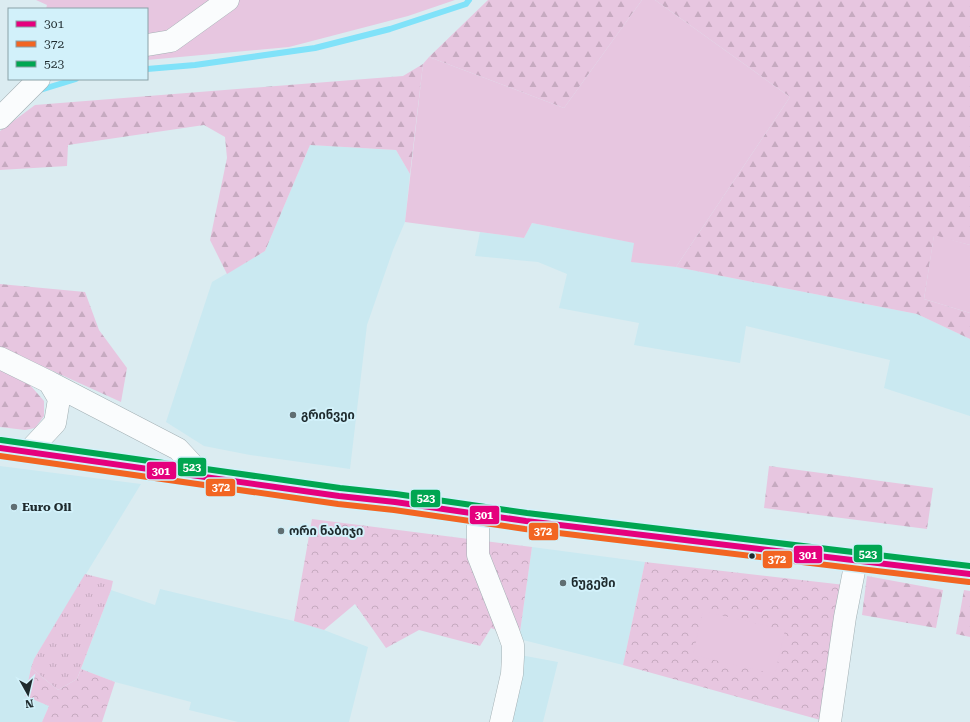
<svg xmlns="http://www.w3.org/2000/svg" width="970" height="722" font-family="'Roboto Serif','Noto Sans Georgian',serif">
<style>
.built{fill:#cae9f1}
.grass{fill:url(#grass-tufts)}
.forest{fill:url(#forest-firs)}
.park{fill:url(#park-crowns)}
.garden{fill:#e7c6e0}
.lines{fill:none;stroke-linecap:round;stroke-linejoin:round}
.stream{stroke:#80e2f9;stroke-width:6}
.street-casing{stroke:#a3b0b4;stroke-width:23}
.secondary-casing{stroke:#a3b0b4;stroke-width:23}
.street{stroke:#fafcfd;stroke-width:22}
.secondary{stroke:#fafcfd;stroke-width:22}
.bus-1-casing{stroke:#d2f1fa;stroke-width:9}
.bus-2-casing{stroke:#d2f1fa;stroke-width:9}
.bus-3-casing{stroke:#d2f1fa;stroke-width:9}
.bus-1{stroke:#e5007d;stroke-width:6}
.bus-2{stroke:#f26522;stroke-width:6}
.bus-3{stroke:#00a651;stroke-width:6}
.poi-dot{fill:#606e72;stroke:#d2f1fa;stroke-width:1.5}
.bus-dot{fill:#1e2a2d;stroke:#d2f1fa;stroke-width:1.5}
.labels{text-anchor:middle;stroke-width:4;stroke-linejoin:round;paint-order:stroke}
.poi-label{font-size:12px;font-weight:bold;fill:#1e2a2d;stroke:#d2f1fa;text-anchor:start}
.line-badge{stroke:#d2f1fa;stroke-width:1.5}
.badge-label{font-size:11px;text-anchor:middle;font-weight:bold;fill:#fff}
</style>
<defs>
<pattern id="grass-tufts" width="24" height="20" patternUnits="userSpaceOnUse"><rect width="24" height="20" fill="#e7c6e0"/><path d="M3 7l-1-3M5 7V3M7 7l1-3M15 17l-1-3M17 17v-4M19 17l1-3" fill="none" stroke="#c6aac0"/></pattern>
<pattern id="forest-firs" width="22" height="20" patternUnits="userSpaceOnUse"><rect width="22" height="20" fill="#e7c6e0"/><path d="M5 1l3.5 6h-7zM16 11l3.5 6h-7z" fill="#c6aac0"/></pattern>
<pattern id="park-crowns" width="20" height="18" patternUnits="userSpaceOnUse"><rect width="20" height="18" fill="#e7c6e0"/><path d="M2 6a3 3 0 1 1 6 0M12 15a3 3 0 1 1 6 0" fill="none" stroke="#c6aac0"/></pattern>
</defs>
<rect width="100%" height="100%" fill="#dbecf1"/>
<!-- built -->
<path class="built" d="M310 145 396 150 410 174 405 222 393 250 367 325 350 469 250 455 204 446 166 422 212 282 265 251Z
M532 223 635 243 632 262 676 267 917 314 970 339V416L884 388 890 360 746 326 740 363 634 345 639 323 559 308 567 274 538 262 475 256 480 232 524 238Z
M0 466 141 484 34 659 31 668 25 696 49 706 42 722H0Z
M532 547 645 562 623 665 519 639Z
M160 589 294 621 324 630 368 647 349 722H238L189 710 191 702 115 682 81 669 111 590 155 605Z
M520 655 558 662 543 722H508Z"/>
<!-- grass -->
<path class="grass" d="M85 574 113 581 111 590 77 679 58 690 31 668 34 659Z"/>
<!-- forest -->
<path class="forest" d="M488 0H642L564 108 429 57Z
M655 0H970V245L934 236 924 299 970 313V339L917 314 676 267 790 97Z
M423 64 410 174 396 150 310 145 265 251 227 274 210 240 227 158 225 137 204 125 68 145 67 166 0 170V131L35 105 403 76Z
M0 284 85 292 99 330 127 368 121 402 0 347Z
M0 370 30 385 44 401V416L35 428 25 430 0 427Z
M769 466 933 488 927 529 764 508Z
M867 576 943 590 936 628 862 615Z
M964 590 970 591V637L956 634Z"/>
<!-- park -->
<path class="park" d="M312 519 532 547 519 639 491 628 480 646 419 630 386 648 355 604 324 630 294 621Z
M645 562 845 585 824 721 623 665Z
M31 668 58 690 77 679 81 669 115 682 102 722H42L49 706 25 696Z"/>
<!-- garden -->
<path class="garden" d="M36 0H455L408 16 289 47 147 60V9H46L47 5Z
M642 0H655L790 97 676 267 631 262 634 243 532 223 524 238 405 222 423 64 429 57 564 108Z
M934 235 970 245V313L924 299Z
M703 611 785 630 775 674 693 655Z"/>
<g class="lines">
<!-- stream -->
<path class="stream" d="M147 69 195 65 315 48 390 29 466 4 469 0
M40 90 76 79"/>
<!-- street casing -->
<g class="street-casing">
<path id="street" d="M147 45 171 41 228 0
M0 118 39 79
M0 358 49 382 178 449 204 477
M28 452 55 423 59 399 49 382
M478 514V555L508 631 513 645V657L512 674 501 722
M830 722 845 617 856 561"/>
</g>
<!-- secondary casing -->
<g class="secondary-casing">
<path id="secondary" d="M0 448 339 496 395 502 526 521 970 574"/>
</g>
<!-- street -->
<use href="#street" class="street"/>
<!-- secondary -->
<use href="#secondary" class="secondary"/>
<!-- bus-1 casing -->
<g class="bus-1-casing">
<path id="bus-1" d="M0 448 339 496 395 502 526 521 970 574"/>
</g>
<!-- bus-2 casing -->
<g class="bus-2-casing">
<path id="bus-2" d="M0 456 338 504 394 510 525 529 969 582"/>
</g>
<!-- bus-3 casing -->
<g class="bus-3-casing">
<path id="bus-3" d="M1 440 340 488 396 494 527 513 970 566"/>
</g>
<!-- bus-1 -->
<use href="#bus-1" class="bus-1"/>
<!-- bus-2 -->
<use href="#bus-2" class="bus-2"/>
<!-- bus-3 -->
<use href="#bus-3" class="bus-3"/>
</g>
<!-- markers -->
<g class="poi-dot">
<circle cx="293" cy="415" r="4"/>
<circle cx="14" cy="507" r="4"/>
<circle cx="281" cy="531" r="4"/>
<circle cx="563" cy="583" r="4"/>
</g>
<circle class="bus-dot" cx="752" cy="556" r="3.5"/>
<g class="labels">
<!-- poi labels -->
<g class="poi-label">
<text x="301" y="419">გრინვეი</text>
<text x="22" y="511">Euro Oil</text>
<text x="289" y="535">ორი ნაბიჯი</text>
<text x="571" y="587">ნუგეში</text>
</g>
</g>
<g class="line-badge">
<rect x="177" y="457" width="30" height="20" rx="4" fill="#00a651"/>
<rect x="146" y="461" width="31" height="19" rx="4" fill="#e5007d"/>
<rect x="205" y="478" width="31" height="19" rx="4" fill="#f26522"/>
<rect x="410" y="489" width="31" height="19" rx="4" fill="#00a651"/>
<rect x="469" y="505" width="31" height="20" rx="4" fill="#e5007d"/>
<rect x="528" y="522" width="31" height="19" rx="4" fill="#f26522"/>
<rect x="853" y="544" width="30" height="19" rx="4" fill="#00a651"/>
<rect x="793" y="545" width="30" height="19" rx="4" fill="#e5007d"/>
<rect x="762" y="550" width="31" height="19" rx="4" fill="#f26522"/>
</g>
<g class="badge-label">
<text x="192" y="471">523</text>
<text x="161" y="475">301</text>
<text x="221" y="491">372</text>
<text x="426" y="502">523</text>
<text x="484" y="519">301</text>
<text x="543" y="535">372</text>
<text x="868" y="558">523</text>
<text x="808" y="559">301</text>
<text x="777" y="563">372</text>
</g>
<!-- legend -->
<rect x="8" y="8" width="140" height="72" fill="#d2f1fa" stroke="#8aa1a8"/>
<rect x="16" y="21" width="20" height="6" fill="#e5007d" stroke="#8aa1a8"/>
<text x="44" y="28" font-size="12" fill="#1e2a2d">301</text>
<rect x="16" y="41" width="20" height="6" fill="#f26522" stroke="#8aa1a8"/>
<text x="44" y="48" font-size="12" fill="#1e2a2d">372</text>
<rect x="16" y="61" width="20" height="6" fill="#00a651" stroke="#8aa1a8"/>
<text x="44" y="68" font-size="12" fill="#1e2a2d">523</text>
<!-- north arrow -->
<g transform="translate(28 694) rotate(172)" stroke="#d2f1fa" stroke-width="3" paint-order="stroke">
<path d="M0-3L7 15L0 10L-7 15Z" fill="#1e2a2d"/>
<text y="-6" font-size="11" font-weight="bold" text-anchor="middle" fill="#1e2a2d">N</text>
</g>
</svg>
